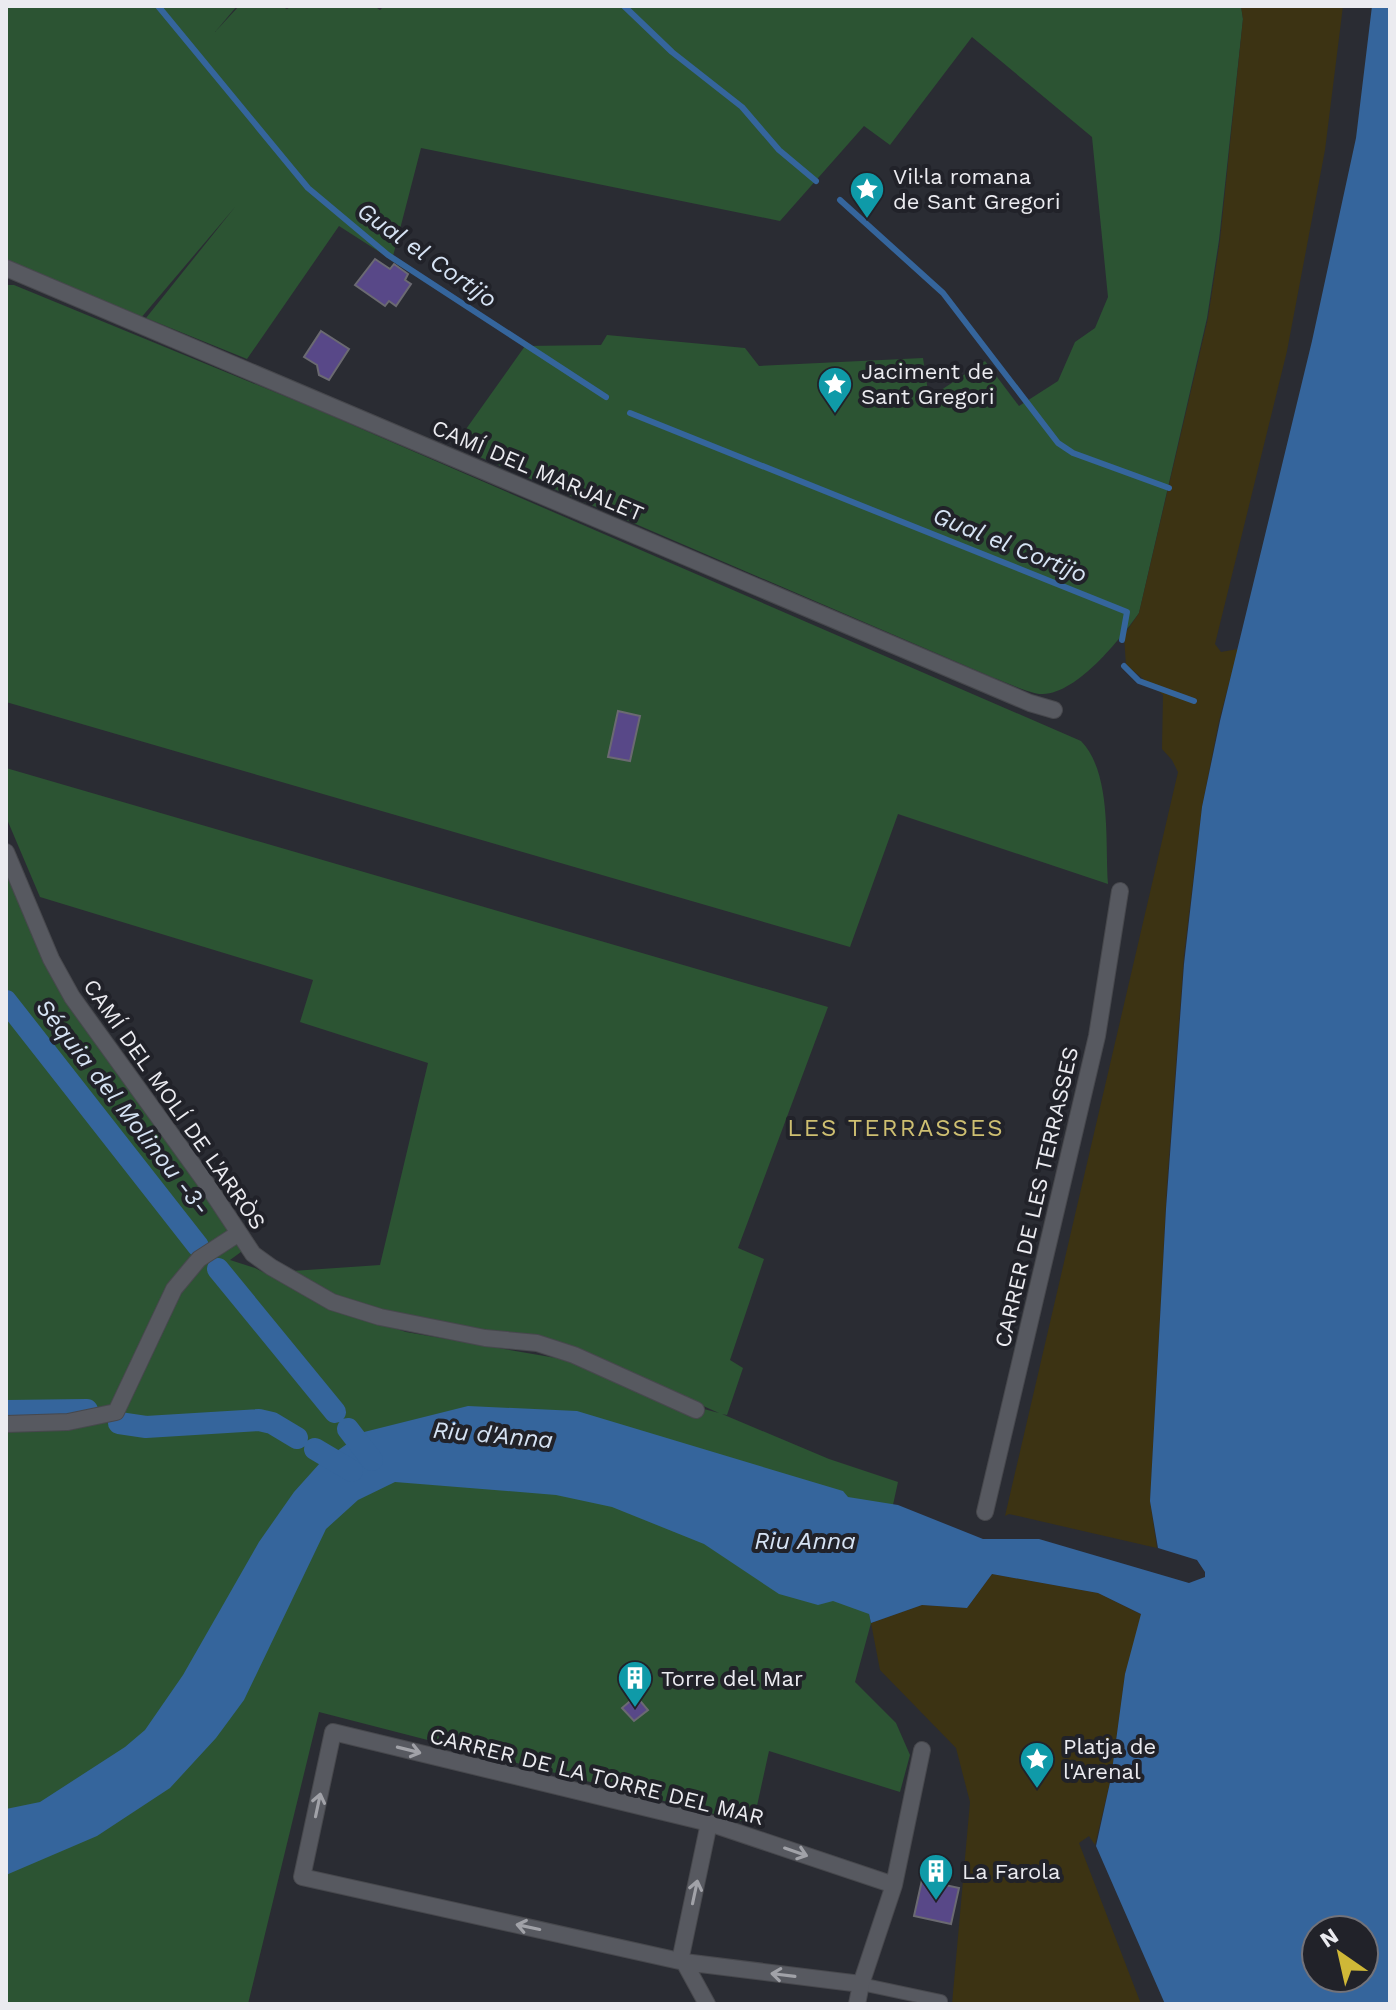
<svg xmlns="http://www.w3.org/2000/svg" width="1396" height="2010" font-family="'Work Sans',sans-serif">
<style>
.green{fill:#2c5433}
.sand{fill:#3c3313}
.water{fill:#35659c;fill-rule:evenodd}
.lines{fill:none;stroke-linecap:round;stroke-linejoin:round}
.stream{stroke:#35659c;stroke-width:6}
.canal{stroke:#35659c;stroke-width:22}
.building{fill:#584888;stroke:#6b6a72;stroke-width:2}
.pedestrian-casing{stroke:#47484d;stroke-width:14}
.minor-casing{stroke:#47484d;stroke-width:18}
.pedestrian{stroke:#575960;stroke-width:12}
.minor{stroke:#575960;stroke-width:16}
.oneway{stroke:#a1a2a8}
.labels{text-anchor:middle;stroke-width:8;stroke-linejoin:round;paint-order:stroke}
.poi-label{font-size:22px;fill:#ebebf0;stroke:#212229;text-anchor:start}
.street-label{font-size:22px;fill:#ebebf0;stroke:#212229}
.water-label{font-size:24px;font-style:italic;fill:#d6e3f4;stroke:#212229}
.neighbourhood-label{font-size:24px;letter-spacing:2px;fill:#cebf71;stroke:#212229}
</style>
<rect width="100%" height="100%" fill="#2a2c33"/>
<!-- green -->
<path class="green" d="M6 6H237L215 32 239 6H280L287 9 292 6H374L380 10 382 8 379 6H1241L1243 19 1219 240 1207 318 1139 613C1120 639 1078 693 1043 694 1032 695 1006 682 994 678L454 446 525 346 601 345 607 335 745 348 759 366 923 358 929 398 985 361 1019 406 1058 381 1075 342 1095 328 1108 297 1092 137 972 37 890 145 864 126 780 221 421 148 392 260 339 226 247 359 146 318 235 207 140 319 6 259Z
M6 285H14L311 407 1081 741C1112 773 1105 842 1108 884L898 814 850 947 6 702Z
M6 768 828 1007 738 1248 764 1259 730 1360 743 1368 727 1415 722 1414 829 1459 898 1482 869 1614 871 1623 855 1682 896 1723 910 1755 900 1792 769 1751 753 1824 319 1712 248 2004H6V852L48 959 245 1249 230 1260 255 1268 333 1308 406 1332 562 1359 643 1393 719 1413 555 1340 380 1314 338 1299 292 1271 380 1265 428 1063 300 1022 313 980 40 897 6 817Z"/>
<!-- sand -->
<path class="sand" d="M1241 6H1343L1325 150 1287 351 1215 644 1221 652 1238 649 1219 721 1202 807 1184 955 1167 1185 1150 1501 1157 1548 1009 1514 1005 1516 1178 772 1172 760 1162 749 1163 695 1126 665 1124 635 1139 613 1208 318 1220 240 1243 19Z
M992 1574 1098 1593 1142 1615 1125 1674 1111 1778 1095 1845 1089 1836 1079 1843 1141 2004H952L970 1802 956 1748 880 1670 871 1623 922 1605 967 1608Z"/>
<!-- water -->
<path class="water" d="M1372 6H1390V2004H1165L1096 1846 1111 1778 1125 1674 1141 1614 1098 1593 992 1574 967 1608 922 1605 871 1623 869 1614 833 1601 818 1605 779 1594 704 1544 612 1507 556 1495 395 1482 358 1500 326 1529 244 1700 216 1738 170 1788 97 1836 6 1875V1809L40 1802 125 1747 145 1730 183 1675 259 1542 294 1492 320 1463 364 1432 468 1406 577 1411 843 1491 848 1497 898 1505 983 1539H1039L1189 1583 1205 1577V1572L1197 1560 1158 1548 1150 1501 1166 1209 1184 964 1202 807 1220 721 1312 341 1356 138ZM1316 1930H1364V1978H1316Z"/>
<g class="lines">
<!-- stream -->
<path class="stream" d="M158 6 308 188 388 255 606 397
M624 6 672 52 742 107 779 150 816 181
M840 200 943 293 1058 443 1073 453 1169 488
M630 413 1127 612 1122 640
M1124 666 1139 681 1194 701"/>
<!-- canal -->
<path class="canal" d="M6 1001 198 1246
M218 1269 335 1412
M6 1411 87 1410
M119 1423 146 1427 259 1420 272 1423 297 1438
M348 1429 372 1460
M315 1449 352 1471"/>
</g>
<!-- building -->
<path class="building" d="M375 259 390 269 394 264 408 274 405 280 411 284 396 306 389 301 385 306 355 285Z
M321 331 349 349 329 380 319 375 317 365 304 357Z
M618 711 640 716 630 761 608 757Z
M636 1696 648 1710 634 1721 622 1708Z
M922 1880 959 1888 951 1924 914 1916Z"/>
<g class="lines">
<!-- pedestrian casing -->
<g class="pedestrian-casing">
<path id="pedestrian" d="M861 1984 941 2001 940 2004"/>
</g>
<!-- minor casing -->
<g class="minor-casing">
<path id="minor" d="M6 268 1030 703 1054 710
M6 852 51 959 72 997 204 1180 253 1254 271 1267 332 1302 380 1317 485 1338 537 1343 574 1355 696 1410
M6 1424 68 1422 116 1412 174 1289 199 1259 239 1233
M985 1512 1097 1036 1120 891
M680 1961 709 1823
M684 1962 707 2004
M861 1984 684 1962 302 1877 333 1732 709 1823 894 1885
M857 2004 861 1984 894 1885 922 1750"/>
</g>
<!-- pedestrian -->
<use href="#pedestrian" class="pedestrian"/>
<!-- minor -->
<use href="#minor" class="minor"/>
</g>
<!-- one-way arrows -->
<defs><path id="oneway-shaft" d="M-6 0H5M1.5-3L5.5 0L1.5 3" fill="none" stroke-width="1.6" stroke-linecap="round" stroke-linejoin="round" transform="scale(2)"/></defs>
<g class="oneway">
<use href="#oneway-shaft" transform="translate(409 1750) rotate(14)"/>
<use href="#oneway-shaft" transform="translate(318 1805) rotate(-78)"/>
<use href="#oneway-shaft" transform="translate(796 1852) rotate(19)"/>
<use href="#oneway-shaft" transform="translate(695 1892) rotate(-78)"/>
<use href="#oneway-shaft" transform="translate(528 1927) rotate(-168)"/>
<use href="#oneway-shaft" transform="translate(783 1975) rotate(-173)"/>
</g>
<!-- icons -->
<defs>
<g id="sight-pin" transform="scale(1.8)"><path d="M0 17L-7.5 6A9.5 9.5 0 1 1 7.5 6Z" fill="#0f9aa8" stroke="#212229"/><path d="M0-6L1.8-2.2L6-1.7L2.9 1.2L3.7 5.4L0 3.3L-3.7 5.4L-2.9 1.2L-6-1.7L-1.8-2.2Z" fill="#fff"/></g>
<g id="building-pin" transform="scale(1.8)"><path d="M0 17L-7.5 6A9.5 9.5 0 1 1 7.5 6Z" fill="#0f9aa8" stroke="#212229"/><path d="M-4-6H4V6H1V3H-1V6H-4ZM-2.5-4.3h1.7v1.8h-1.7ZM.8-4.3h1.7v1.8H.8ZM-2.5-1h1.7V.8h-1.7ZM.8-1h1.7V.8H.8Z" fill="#fff"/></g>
</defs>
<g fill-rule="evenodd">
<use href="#sight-pin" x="867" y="189"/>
<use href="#sight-pin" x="835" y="384"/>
<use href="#building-pin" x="635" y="1678"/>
<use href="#sight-pin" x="1037" y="1759"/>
<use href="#building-pin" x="936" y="1871"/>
</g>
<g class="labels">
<!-- poi labels -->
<g class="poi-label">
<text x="893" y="184">Vil·la romana<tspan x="893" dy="25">de Sant Gregori</tspan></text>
<text x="861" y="379">Jaciment de<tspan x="861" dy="25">Sant Gregori</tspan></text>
<text x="661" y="1686">Torre del Mar</text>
<text x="1063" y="1754">Platja de<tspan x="1063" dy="25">l'Arenal</tspan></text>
<text x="962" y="1879">La Farola</text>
</g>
<!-- street labels -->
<g class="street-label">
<text transform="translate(538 470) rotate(23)" y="8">CAMÍ DEL MARJALET</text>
<text transform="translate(175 1104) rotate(55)" y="8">CAMÍ DEL MOLÍ DE L'ARRÒS</text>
<text transform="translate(1036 1197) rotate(-77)" y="8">CARRER DE LES TERRASSES</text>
<text transform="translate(597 1776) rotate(14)" y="8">CARRER DE LA TORRE DEL MAR</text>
</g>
<!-- water labels -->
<g class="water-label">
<text transform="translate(427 255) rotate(35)" y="8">Gual el Cortijo</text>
<text transform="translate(1010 545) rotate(22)" y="8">Gual el Cortijo</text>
<text transform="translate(123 1107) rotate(52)" y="8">Séquia del Molinou -3-</text>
<text transform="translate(493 1435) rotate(5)" y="8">Riu d'Anna</text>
<text x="805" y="1549">Riu Anna</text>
</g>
<!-- neighbourhood labels -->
<g class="neighbourhood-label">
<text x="896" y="1136">LES TERRASSES</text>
</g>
</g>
<!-- border -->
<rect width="1396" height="2010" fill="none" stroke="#ebebf0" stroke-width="16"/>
<!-- north arrow -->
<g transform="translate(1340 1954) rotate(326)"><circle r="38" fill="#212229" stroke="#727279" stroke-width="2"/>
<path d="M0-6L14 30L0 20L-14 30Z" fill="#cfb837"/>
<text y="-12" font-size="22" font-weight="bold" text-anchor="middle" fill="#ebebf0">N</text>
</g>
</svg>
